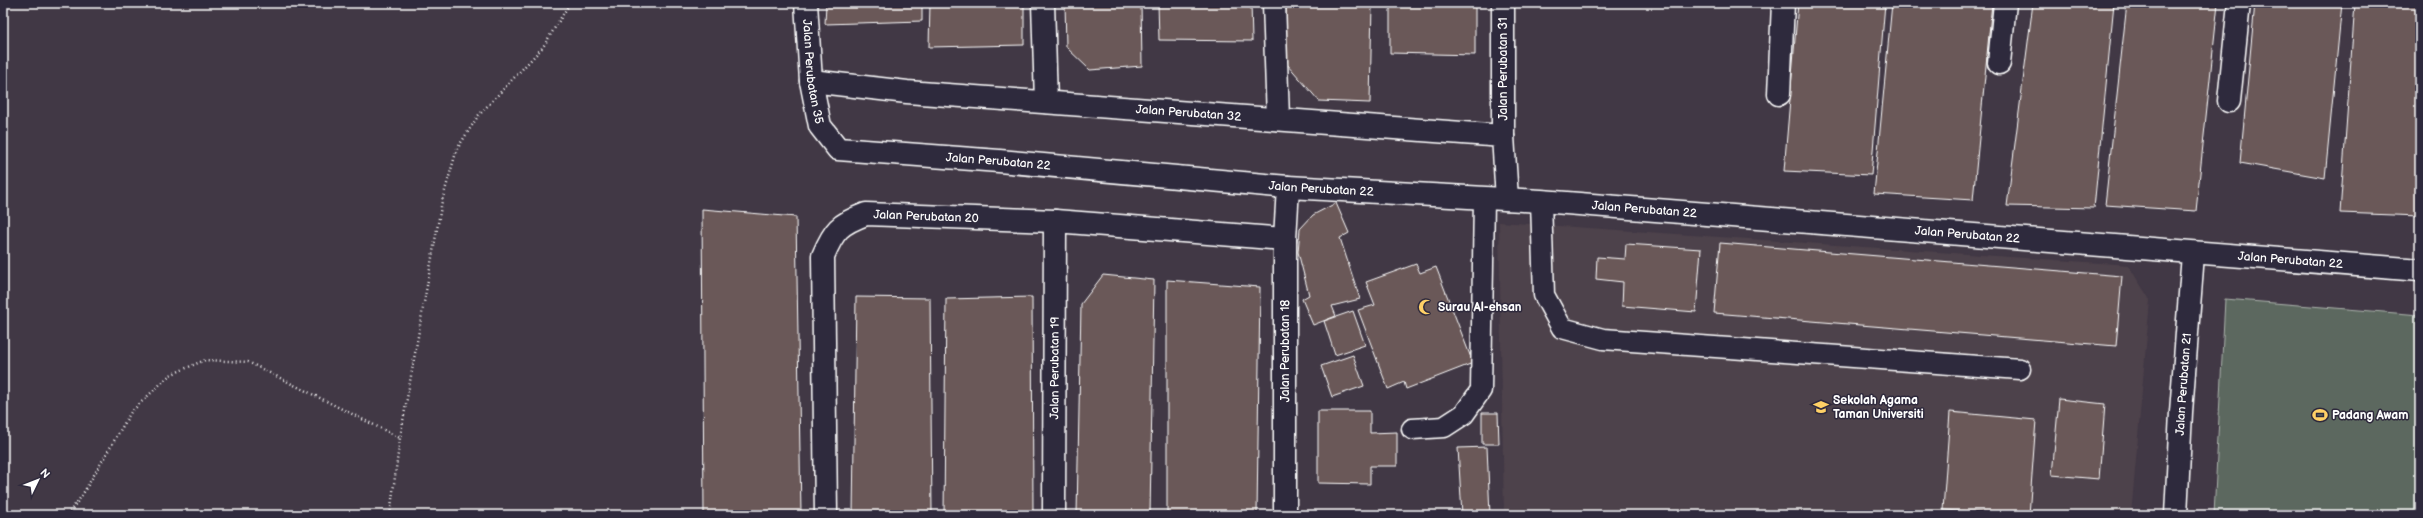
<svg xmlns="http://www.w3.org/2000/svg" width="2423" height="518" font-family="'Balsamiq Sans',sans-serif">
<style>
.built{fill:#4e424b}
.grass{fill:#5b685e;stroke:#adb4ae}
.building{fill:#6b5958;stroke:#fff}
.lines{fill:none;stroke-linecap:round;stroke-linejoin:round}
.lane-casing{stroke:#fff;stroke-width:23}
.street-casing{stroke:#fff;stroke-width:25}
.path{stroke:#fff;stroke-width:2.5;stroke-dasharray:1 3;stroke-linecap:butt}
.lane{stroke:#2f2a3d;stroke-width:20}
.street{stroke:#2f2a3d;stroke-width:22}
.labels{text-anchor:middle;stroke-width:3;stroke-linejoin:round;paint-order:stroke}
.street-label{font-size:12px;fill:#fff;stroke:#2f2a3d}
.poi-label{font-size:12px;font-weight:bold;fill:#fff;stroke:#2f2a3d;text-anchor:start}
</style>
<rect width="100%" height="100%" fill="#413845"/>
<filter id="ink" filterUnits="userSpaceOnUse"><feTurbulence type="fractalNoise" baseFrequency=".025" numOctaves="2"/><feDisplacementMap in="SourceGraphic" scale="8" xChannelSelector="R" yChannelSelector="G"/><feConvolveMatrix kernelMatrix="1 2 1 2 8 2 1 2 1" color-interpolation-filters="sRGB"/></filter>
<g filter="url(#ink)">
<!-- built -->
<path class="built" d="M1499 222 2128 265 2150 300 2131 515H1504Z"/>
<!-- grass -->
<path class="grass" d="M2225 299 2420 315V515H2214Z"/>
<!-- building -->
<path class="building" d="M826 3H922V21L825 24Z
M930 3H1024V45L929 47Z
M1065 3H1141L1142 66 1090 70 1066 47Z
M1158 3H1251L1252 41 1159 40Z
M1286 3H1372L1370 103 1319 101 1287 64Z
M1390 3H1475V55L1390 53Z
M1798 3H1885L1871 175 1784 171Z
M1892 3H1992L1973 200 1874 194Z
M2033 3H2114L2094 208 2007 206Z
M2127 3H2218L2196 211 2105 205Z
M2255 3H2342L2325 178 2240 163Z
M2355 3H2420V216L2340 213Z
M1336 203 1349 233 1340 238 1360 299 1332 306 1336 316 1313 325 1302 299 1309 295 1298 252 1300 229 1313 215Z
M702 209 796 217 801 515H704Z
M1720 243 2122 276 2116 346 1714 313Z
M1626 244 1701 249 1696 312 1622 306 1623 282 1596 279 1597 257 1625 259Z
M1416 264 1420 273 1436 267 1473 363 1406 389 1404 382 1388 389 1358 310 1375 305 1366 282Z
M1103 275 1154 280 1150 515H1077L1081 304Z
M1167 280 1260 287 1257 515H1167Z
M856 297 930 298 932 515H853Z
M1032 297 1033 515H944L946 299Z
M1353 311 1365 345 1335 355 1324 321Z
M1353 355 1364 386 1332 397 1321 366Z
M2059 399 2105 404 2099 479 2052 475Z
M1318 411H1370V433L1397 432V466H1370V484L1318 483Z
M1950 412 2036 420 2029 515 1943 510Z
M1482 413H1498L1499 444H1482Z
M1487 447 1490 515H1462L1458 448Z"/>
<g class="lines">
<!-- lane casing -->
<g class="lane-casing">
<path id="lane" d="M1541 201 1544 295 1562 328 1603 339 2020 369
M1412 429 1444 427 1464 414 1481 390 1484 199"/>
</g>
<!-- street casing -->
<g class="street-casing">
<g id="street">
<path id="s1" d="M806 3 811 81 820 126 838 149 999 161 1288 187 1541 201 2420 270"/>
<path d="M1043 3 1046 102"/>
<path d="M1274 3 1278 119"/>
<path d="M1503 3V136"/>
<path d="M1999 63 2005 3"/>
<path id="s2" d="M811 81 907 92 1503 136 1507 199"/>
<path d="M1779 94 1783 3"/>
<path d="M2229 101 2239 3"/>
<path id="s3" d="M826 515 823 256C834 230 839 224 866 214L1055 221 1285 239"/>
<path id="s4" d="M1054 515 1055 221"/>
<path d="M1285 515V239L1288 187"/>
<path id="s5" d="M2176 515 2181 412 2193 254"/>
</g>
</g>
<!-- path -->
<path class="path" d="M67 515 81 497 131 412 170 375 205 360 248 362 400 438
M390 515 400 438 442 201 457 149 478 116 543 47 570 3"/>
<!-- lane -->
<use href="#lane" class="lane"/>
<!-- street -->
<use href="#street" class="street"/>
</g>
</g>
<!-- icons -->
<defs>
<g id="mosque-bare" transform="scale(1.2)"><path d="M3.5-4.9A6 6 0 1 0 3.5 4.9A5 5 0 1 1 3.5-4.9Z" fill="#ffd166" stroke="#2f2a3d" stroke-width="2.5" paint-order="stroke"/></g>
<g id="school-bare" transform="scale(1.2)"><path d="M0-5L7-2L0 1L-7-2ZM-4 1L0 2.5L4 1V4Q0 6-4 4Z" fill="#ffd166" stroke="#2f2a3d" stroke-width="2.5" paint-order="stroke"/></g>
<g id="stadium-bare" transform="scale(1.2)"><path d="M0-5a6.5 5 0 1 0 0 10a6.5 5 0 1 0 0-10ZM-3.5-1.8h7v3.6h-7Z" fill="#ffd166" stroke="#2f2a3d" stroke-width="2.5" paint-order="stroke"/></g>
</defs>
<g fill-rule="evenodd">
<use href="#mosque-bare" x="1426" y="307"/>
<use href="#school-bare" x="1821" y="407"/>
<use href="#stadium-bare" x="2320" y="415"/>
</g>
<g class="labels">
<!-- street labels -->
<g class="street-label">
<text transform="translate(1503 69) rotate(-90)" y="4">Jalan Perubatan 31</text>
<text dy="4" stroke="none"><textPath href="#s1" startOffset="69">Jalan Perubatan 35</textPath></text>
<text dy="4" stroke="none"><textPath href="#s2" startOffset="379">Jalan Perubatan 32</textPath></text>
<text dy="4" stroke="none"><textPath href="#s1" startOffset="314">Jalan Perubatan 22</textPath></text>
<text dy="4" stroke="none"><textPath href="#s1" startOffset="638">Jalan Perubatan 22</textPath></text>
<text dy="4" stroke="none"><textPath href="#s1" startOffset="962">Jalan Perubatan 22</textPath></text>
<text dy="4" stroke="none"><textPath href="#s3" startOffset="382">Jalan Perubatan 20</textPath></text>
<text dy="4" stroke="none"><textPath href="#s1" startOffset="1286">Jalan Perubatan 22</textPath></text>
<text dy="4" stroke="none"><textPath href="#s1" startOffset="1610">Jalan Perubatan 22</textPath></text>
<text transform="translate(1285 351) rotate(-90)" y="4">Jalan Perubatan 18</text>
<text dy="4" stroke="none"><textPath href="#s4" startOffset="147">Jalan Perubatan 19</textPath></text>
<text dy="4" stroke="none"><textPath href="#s5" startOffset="131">Jalan Perubatan 21</textPath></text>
</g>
<!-- poi labels -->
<g class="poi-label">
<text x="1438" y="311">Surau Al-ehsan</text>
<text x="1833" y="404">Sekolah Agama<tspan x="1833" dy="14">Taman Universiti</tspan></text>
<text x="2332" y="419">Padang Awam</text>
</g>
</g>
<!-- margin -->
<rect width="2423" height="518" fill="none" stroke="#2f2a3d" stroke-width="16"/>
<rect x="8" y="8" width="2407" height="502" fill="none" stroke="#fff" stroke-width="1.5" filter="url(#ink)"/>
<!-- north arrow -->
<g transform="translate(38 480) rotate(47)" stroke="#2f2a3d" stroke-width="3" paint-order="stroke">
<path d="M0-3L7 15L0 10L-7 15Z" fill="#ffffff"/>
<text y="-6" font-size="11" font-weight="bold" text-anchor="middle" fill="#ffffff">N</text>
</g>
</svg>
